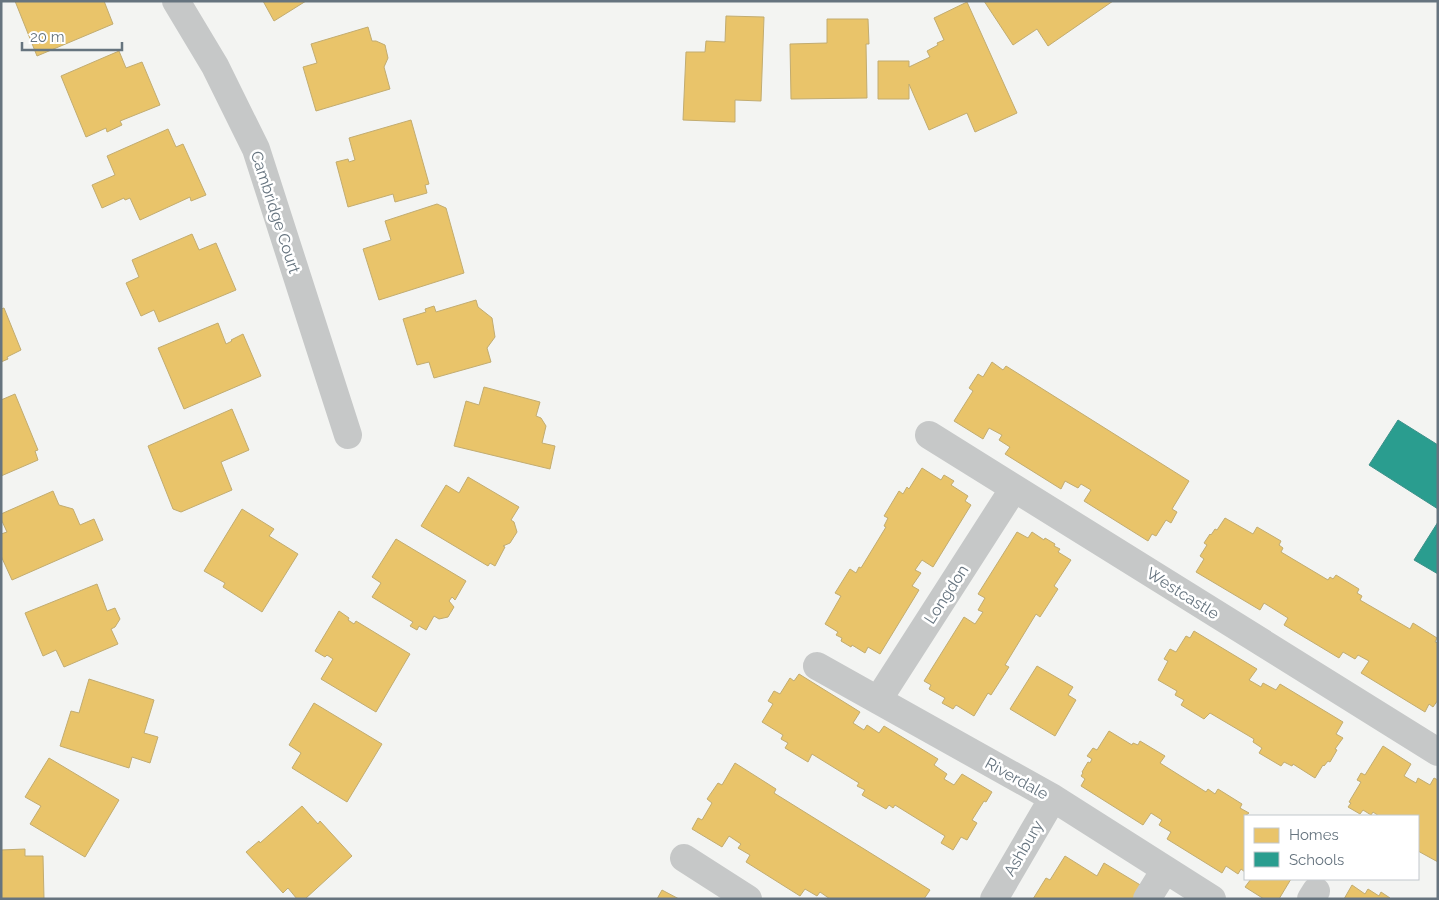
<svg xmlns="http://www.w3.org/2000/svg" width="1439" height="900" font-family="Raleway,sans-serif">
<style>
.homes{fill:#e9c46a;stroke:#c2ac70}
.schools{fill:#2a9d8f;stroke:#3c918a}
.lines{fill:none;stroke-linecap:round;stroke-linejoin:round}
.minor{stroke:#c6c8c8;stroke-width:28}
.labels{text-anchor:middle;stroke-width:5;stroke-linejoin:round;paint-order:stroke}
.street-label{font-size:16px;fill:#66747f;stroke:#fff}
</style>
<rect width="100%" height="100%" fill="#f3f4f2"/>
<!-- homes -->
<path class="homes" d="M15 1H104L113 24 37 56Z
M263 1H306L274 21Z
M984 1H1113L1048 46 1037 29 1013 45Z
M967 2 1017 113 975 132 967 113 929 130 909 84V99H878V61H909V67L930 57 927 51 938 45 937 43 944 40 934 18Z
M726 16 764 17 761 101 735 100V122L683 120 686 52H705L706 41 725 42Z
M827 19H868L869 44H866L867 98 791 99 790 44 827 43Z
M368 27 372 41H376L385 45 388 58 384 67 390 89 316 111 303 67 317 63 311 44Z
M119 51 126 68 142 62 160 105 120 121 122 125 107 132 106 128 86 137 61 76Z
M411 120 429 184 425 185 427 193 395 202 393 194 348 207 336 162 348 159 349 162 355 160 349 138Z
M168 129 176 147 183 144 206 195 191 201 190 197 140 220 130 198 125 200 124 198 102 208 92 185 115 175 107 156Z
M437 204 446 208 464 273 379 300 363 249 391 240 385 221Z
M192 234 199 250 216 243 236 290 159 322 154 310 141 316 126 283 139 277 132 260Z
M476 300 478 307 492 318 495 337 487 348 491 362 434 378 429 362 417 365 403 319 426 312 425 309 434 306 436 312Z
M4 308 21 350 7 357 8 359 1 362V309Z
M218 323 226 344 232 341 231 340 243 334 261 376 184 409 158 348Z
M992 362 1003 370 1006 366 1189 481 1172 509 1177 512 1171 523 1166 520 1156 536 1152 534 1148 541 1084 501 1091 490 1081 484 1078 488 1065 481 1061 489 1005 454 1010 447 999 440 1002 435 989 428 983 439 954 421 973 391 969 388 978 374 983 377Z
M484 387 540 402 536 416 541 418 546 426 542 443 555 446 550 469 454 446 466 401 479 405Z
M15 394 38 450 35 451 38 460 1 476V400Z
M232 409 249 450 221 462 232 490 181 512 173 509 148 446Z
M922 468 941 480 944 475 954 481 951 485 968 496 965 501 971 505 933 567 922 560 915 570 921 573 912 586 919 590 880 654 868 647 865 653 852 645 851 647 841 641 842 638 836 635 838 632 825 624 841 596 835 593 850 569 856 573 859 567 861 568 886 527 884 526 888 518 884 516 899 491 903 494 907 487 909 489Z
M468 477 519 507 511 520 514 522 517 532 510 543 503 546 505 547 495 566 490 563 488 566 421 526 446 485 459 493Z
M53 491 59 505 73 509 80 525 94 519 103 540 12 580 1 556V534L7 532 1 519V514Z
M242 509 274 529 269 536 298 554 262 612 223 587 225 583 204 571Z
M1225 518 1253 534 1257 527 1281 541 1279 545 1283 548 1281 552 1328 580 1330 577 1333 579 1336 575 1359 589 1357 593 1362 596 1360 600 1410 629 1413 623 1437 638 1435 642 1438 643V700L1433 707 1429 704 1425 712 1361 673 1369 661 1358 655 1355 659 1343 652 1339 658 1284 625 1288 618 1264 603 1260 610 1196 572 1204 559 1200 556 1207 545 1204 543 1210 534 1211 535 1215 529 1217 530Z
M1017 532 1028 538 1032 532 1044 540 1045 538 1055 544 1054 546 1060 549 1058 552 1071 560 1054 586 1058 589 1040 617 1036 614 1005 665 1009 667 991 695 988 693 974 716 956 705 953 709 942 703 945 698 929 689 931 685 924 681 964 617 975 624 983 612 978 610 985 598 978 594Z
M396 539 466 581 455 600 452 597 449 601 454 607 448 617 439 619 434 616 426 630 419 626 417 630 410 626 413 622 372 597 381 583 372 577Z
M97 584 107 611 115 608 120 619 115 627 111 629 118 644 64 667 56 650 43 656 25 613Z
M339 611 349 618 348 620 354 624 356 621 410 654 376 712 321 679 333 659 327 655 325 657 315 651Z
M1194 631 1257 669 1249 680 1261 687 1263 683 1276 690 1280 684 1343 722 1336 734 1343 738 1335 749 1337 750 1330 762 1328 761 1324 766 1323 765 1315 778 1293 764 1292 766 1284 762 1281 766 1259 753 1262 748 1253 742 1254 739 1210 713 1204 719 1181 705 1184 700 1175 695 1177 691 1158 680 1168 661 1164 659 1170 649 1176 652 1186 636 1190 638Z
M1037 666 1073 687 1068 695 1076 700 1055 736 1010 709Z
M799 674 860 712 853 723 864 730 867 725 879 733 884 726 938 759 934 765 947 774 944 779 954 785 962 774 992 792 986 802 984 801 972 820 977 823 967 840 961 837 953 850 941 843 945 836 895 805 893 808 889 805 886 809 862 795 865 790 857 786 859 783 812 754 808 762 785 748 788 743 781 739 783 735 762 722 773 704 768 701 774 691 780 694 790 678 794 681Z
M89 679 154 700 144 733 158 737 150 763 132 757 129 768 60 746 71 711 79 713Z
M314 703 382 744 347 802 292 768 301 753 289 745Z
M1109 731 1132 745 1133 743 1138 745 1140 741 1165 756 1160 763 1206 792 1208 789 1215 794 1218 789 1242 804 1240 808 1249 813 1245 816V872L1241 869 1238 874 1226 866 1222 873 1167 839 1171 832 1159 825 1162 820 1151 813 1143 825 1081 786 1085 779 1081 776 1083 773 1082 772 1088 762 1090 763 1092 759 1087 756 1093 748 1097 750Z
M1383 746 1411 764 1404 776 1416 783 1418 778 1430 785 1434 778 1438 780V862L1418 851V816H1379L1373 812 1371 815 1363 810 1360 814 1348 807 1351 803 1349 802 1361 782 1357 780 1361 773 1365 775Z
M49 758 119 800 85 857 30 824 41 806 25 797Z
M735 763 776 789 774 793 930 890 924 899H830L820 892 817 896 805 889 800 896 746 862 750 855 738 848 741 844 729 836 722 847 692 829 698 818 702 820 712 803 707 799 718 783 722 785Z
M302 806 318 824 320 821 352 856 305 899H297L288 888 283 893 246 852 259 841 260 843Z
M25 849V856H43L44 899H1V850Z
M1065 856 1097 876 1104 863 1142 886 1134 899H1033L1046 878 1050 880Z
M1251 879H1291L1279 899H1264L1245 887Z
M1352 885 1365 894 1368 889 1379 896 1381 892 1390 898 1344 899Z
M662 890 679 899H657Z"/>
<!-- schools -->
<path class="schools" d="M1398 420 1438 445V509L1369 465Z
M1438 522V574L1414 560Z"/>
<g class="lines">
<!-- minor -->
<path class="minor" d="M176 1 215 66 256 149 348 435
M929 435 1438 752
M817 666 1053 798 1212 899
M878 700 1014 488
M684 858 748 899
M994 899 1053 798
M1147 899 1165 870
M1311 899 1316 891"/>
</g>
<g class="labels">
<!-- street labels -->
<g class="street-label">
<text transform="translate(276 212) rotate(72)" y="6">Cambridge Court</text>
<text transform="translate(1183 593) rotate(32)" y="6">Westcastle</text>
<text transform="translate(946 594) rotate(-57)" y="6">Longdon</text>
<text transform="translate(1017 778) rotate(29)" y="6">Riverdale</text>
<text transform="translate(1023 848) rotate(-60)" y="6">Ashbury</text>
</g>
</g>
<!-- border -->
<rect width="1439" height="900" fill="none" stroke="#66747f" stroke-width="5"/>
<!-- legend -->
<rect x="1244" y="815" width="175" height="65" fill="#ffffff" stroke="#c2c7cc"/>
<rect x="1254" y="828" width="25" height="15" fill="#e9c46a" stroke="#c2c7cc"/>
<text x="1289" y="840" font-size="15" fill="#66747f">Homes</text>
<rect x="1254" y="852" width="25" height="15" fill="#2a9d8f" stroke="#c2c7cc"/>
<text x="1289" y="865" font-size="15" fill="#66747f">Schools</text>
<!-- scale -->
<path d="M22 42v8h100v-8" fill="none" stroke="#66747f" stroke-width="2.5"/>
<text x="30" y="42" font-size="15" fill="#66747f" stroke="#ffffff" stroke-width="4" paint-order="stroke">20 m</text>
</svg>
